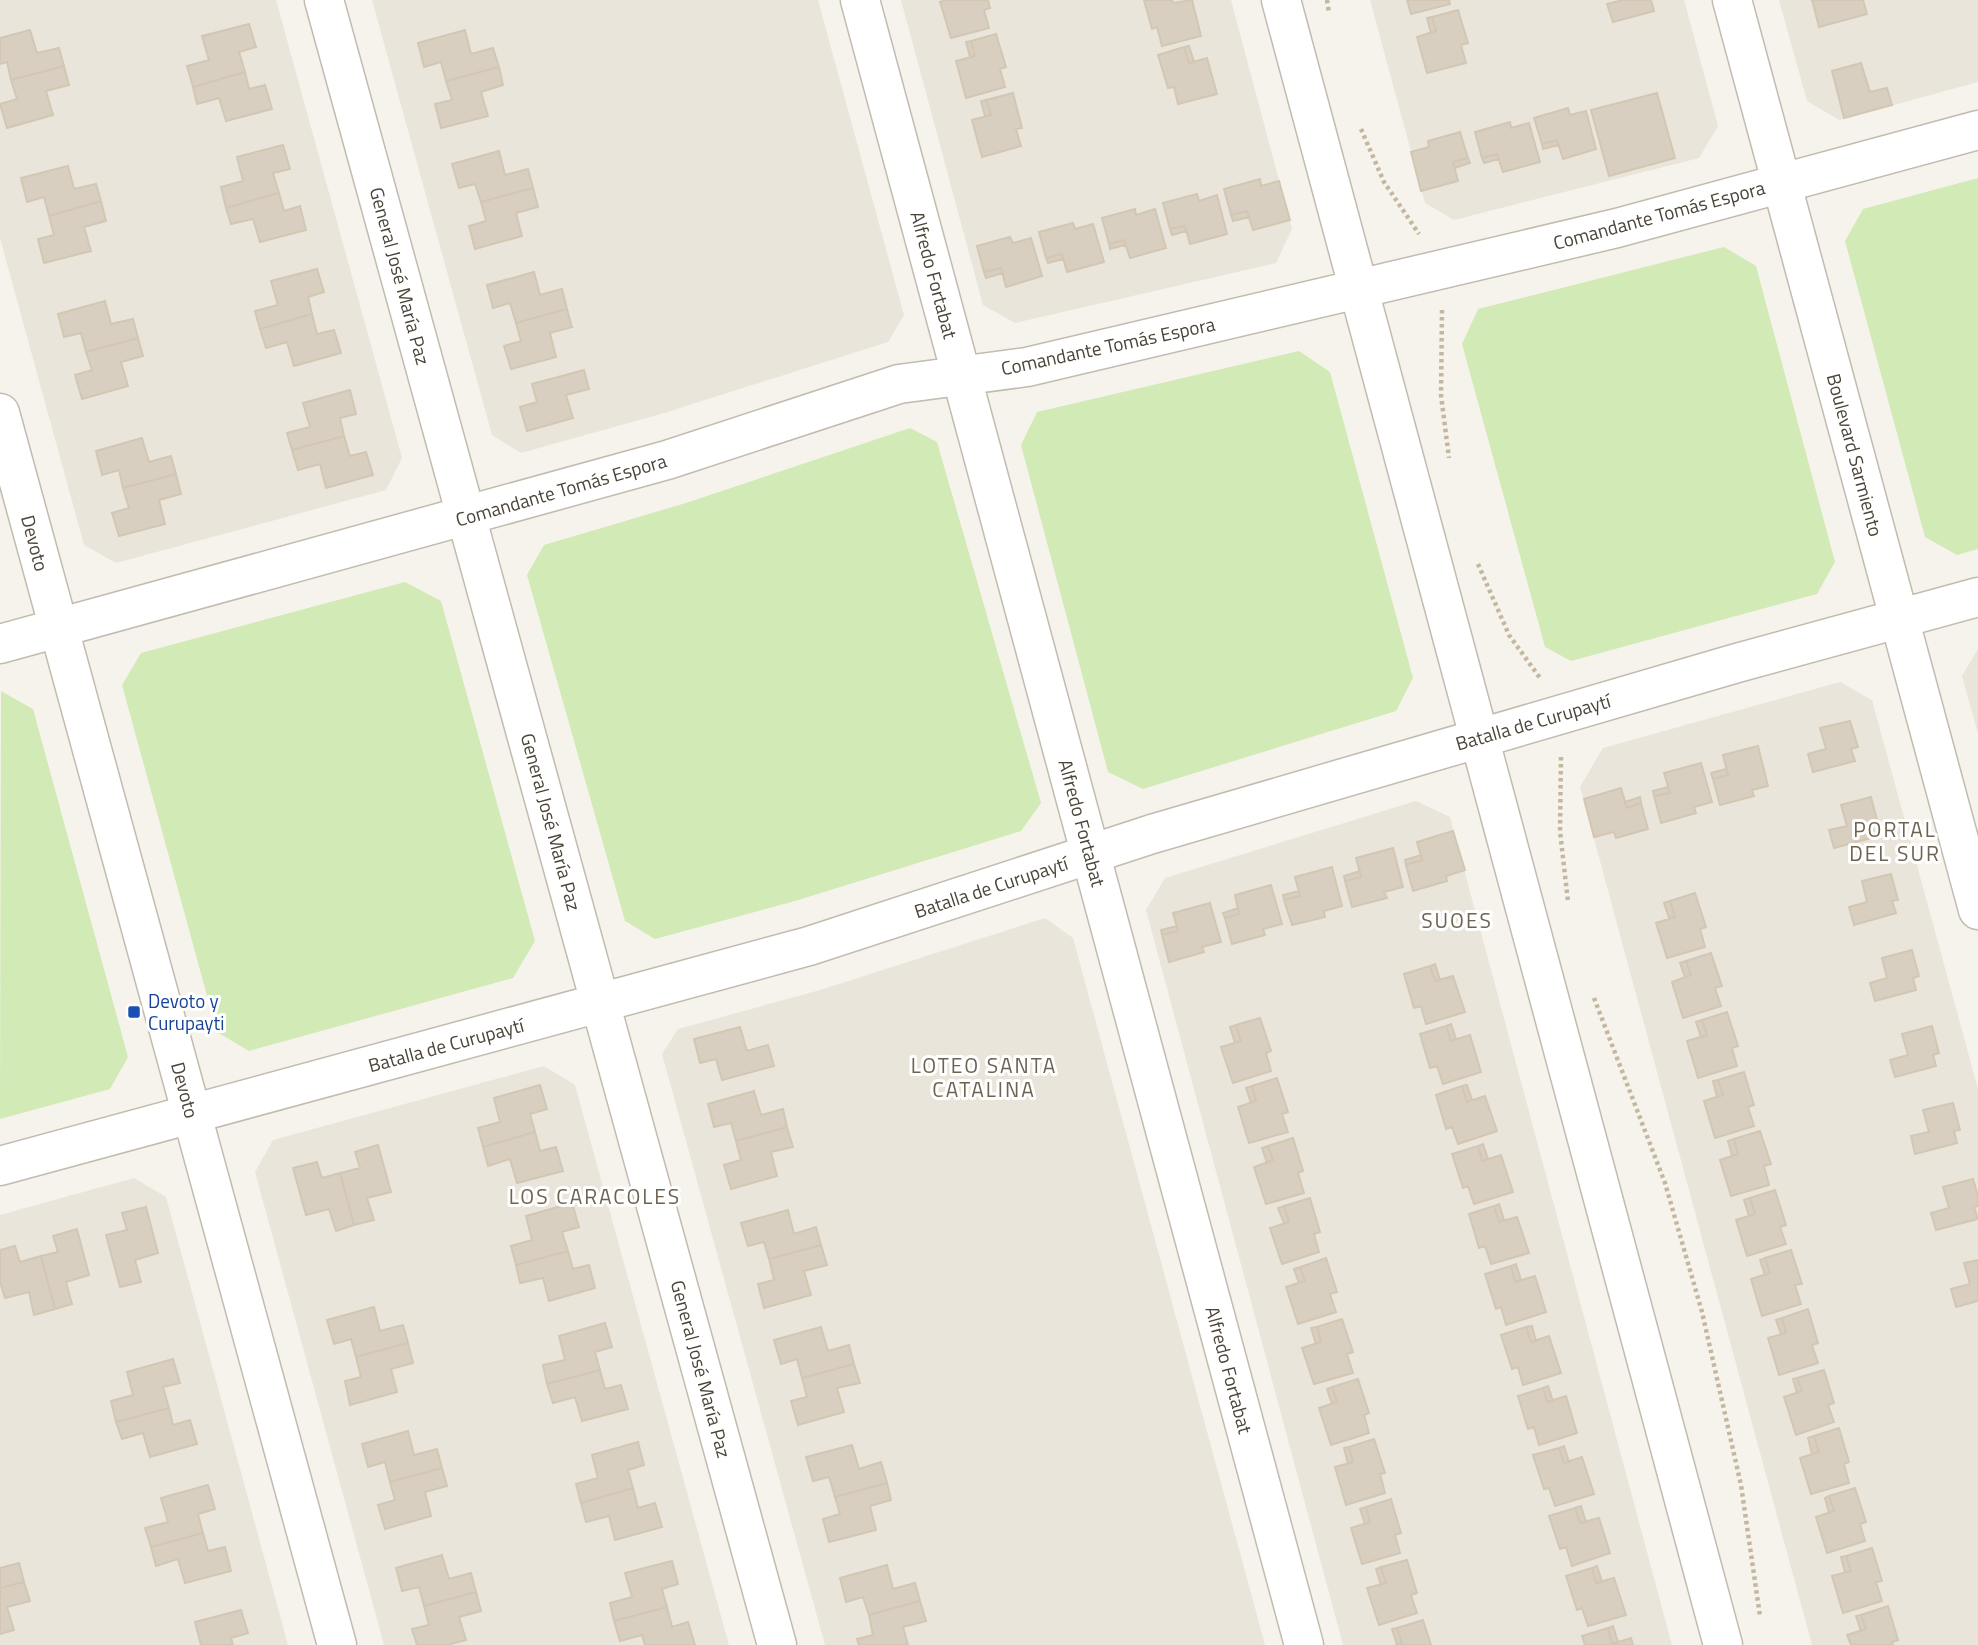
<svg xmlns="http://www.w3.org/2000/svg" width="1978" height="1645" font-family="'Titillium Web',sans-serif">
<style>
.residential{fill:#eae5da}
.park{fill:#d2eab5}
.building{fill:#d8cfc1;stroke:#d3c7b4;stroke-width:2}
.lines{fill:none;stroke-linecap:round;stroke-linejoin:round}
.street-casing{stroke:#c2bbae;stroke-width:41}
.path{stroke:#c4b79f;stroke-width:4.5;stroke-dasharray:3.5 3.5;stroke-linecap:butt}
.street{stroke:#fff;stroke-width:38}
.transit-dot{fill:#1a4fb4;stroke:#fff;stroke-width:2.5}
.labels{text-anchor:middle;stroke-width:6;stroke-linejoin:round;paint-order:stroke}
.street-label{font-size:19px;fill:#4b4439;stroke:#fff}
.transit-label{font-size:19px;fill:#164399;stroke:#fff;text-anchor:start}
.neighbourhood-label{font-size:21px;letter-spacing:2px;fill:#6e6250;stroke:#fff}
</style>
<rect width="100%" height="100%" fill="#f6f3ec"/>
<!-- residential -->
<path class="residential" d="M0 0H276L402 458 386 490 116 563 84 545 0 238Z
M372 0H818L904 315 888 342 661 414 521 453 492 435Z
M901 0H1231L1292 229 1276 263 1015 323 983 305Z
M1370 0H1684L1718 126 1699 158 1454 220 1425 203Z
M1779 0H1978V82L1839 120 1807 101Z
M1978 649V734L1962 676Z
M1840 682 1872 700 1978 1089V1645H1812L1580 787 1603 748Z
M1416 801 1450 817 1672 1645H1343L1146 910 1165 878Z
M1045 918 1073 938 1265 1645H825L662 1054 678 1029 820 990Z
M544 1066 575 1085 729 1645H384L255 1172 273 1140Z
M134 1178 166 1197 288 1645H0V1215Z"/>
<!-- park -->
<path class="park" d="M1978 178V549L1957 555 1925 537 1845 241 1863 209Z
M1724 247 1756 266 1835 562 1817 594 1571 661 1545 647 1462 344 1478 309Z
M1299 351 1330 372 1413 678 1396 711 1143 789 1108 772 1021 445 1037 412Z
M910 428 937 442 1041 803 1021 831 795 901 655 939 625 921 527 575 544 545 686 503Z
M405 582 441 601 535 941 513 978 249 1051 217 1032 122 685 141 653Z
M1 691 33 709 128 1057 110 1089 0 1119Z"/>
<!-- building -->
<path class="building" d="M946 0H988L990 8 984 10 989 28 951 38 940 2Z
M1144 0H1172L1173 3 1192 0 1201 36 1162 46 1157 27 1152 29Z
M1407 0H1449L1450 4 1411 14Z
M1623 0H1651L1654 11 1613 22 1607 4Z
M1812 0H1863L1867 14 1819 27Z
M1458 10 1468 43 1461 45 1466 63 1427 73 1417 37 1436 31 1432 17Z
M1432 17 1436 31 1431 33 1427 18Z
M249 24 256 47 239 52 245 72 193 87 187 66 209 60 202 36Z
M30 30 37 53 59 48 64 66 11 80 7 62 0 64V38Z
M465 30 471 54 493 48 499 67 446 81 441 62 424 67 418 43Z
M996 34 1006 67 1000 69 1005 87 966 98 956 61 975 56 971 41Z
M971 41 975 56 970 57 966 42Z
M1189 46 1194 62 1189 63 1184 47Z
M1184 47 1189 63 1207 58 1217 94 1178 104 1174 87 1168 88 1158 55Z
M1861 63 1870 92 1887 88 1892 105 1844 118 1832 71Z
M64 66 69 85 46 91 53 115 7 128 0 104 17 99 11 80Z
M499 67 503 85 481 92 488 116 441 128 435 104 452 100 446 81Z
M245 72 249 89 265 85 272 109 226 121 219 98 197 104 193 87Z
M1013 93 1022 128 1016 129 1021 146 982 157 972 120 991 115 986 100Z
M1657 93 1675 158 1609 176 1591 110Z
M986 100 991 115 985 116 981 101Z
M1568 108 1570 115 1586 111 1596 149 1563 159 1557 140 1542 144 1534 118Z
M1510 122 1511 128 1529 123 1540 162 1503 172 1497 154 1482 158 1475 132Z
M1460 132 1468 158 1453 162 1458 181 1421 191 1411 152 1429 147 1428 141Z
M1557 140 1558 145 1543 149 1542 144Z
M283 145 290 169 273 173 279 193 226 208 221 187 243 181 237 157Z
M499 151 505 175 528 169 533 188 481 202 475 184 459 188 452 164Z
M1497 154 1499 159 1484 163 1482 158Z
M1468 158 1470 163 1455 168 1453 162Z
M68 166 74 189 96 184 101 201 49 216 44 197 27 202 21 178Z
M1260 179 1261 186 1279 181 1290 220 1253 230 1247 211 1231 215 1224 189Z
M533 188 538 207 516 213 522 236 475 249 469 226 486 221 481 202Z
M279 193 284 211 300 206 306 230 260 242 253 219 231 224 226 208Z
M1197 194 1199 201 1217 195 1227 234 1190 244 1185 226 1170 229 1163 203Z
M101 201 106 221 84 227 91 251 44 263 38 239 54 235 49 216Z
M1135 209 1136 215 1155 209 1166 248 1130 258 1124 240 1109 244 1102 218Z
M1247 211 1249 217 1233 221 1231 215Z
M1073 223 1075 229 1093 224 1104 262 1067 272 1062 254 1046 258 1039 232Z
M1185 226 1186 231 1172 235 1170 229Z
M1010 237 1013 243 1031 238 1042 276 1006 287 1001 268 984 272 977 246Z
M1124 240 1125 245 1110 249 1109 244Z
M1062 254 1063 259 1048 263 1046 258Z
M1001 268 1003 273 986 278 984 272Z
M317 269 324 292 308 297 312 314 260 329 255 311 278 305 271 281Z
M534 272 540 295 562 289 567 309 516 323 510 303 493 308 487 285Z
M105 301 111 324 133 319 138 338 86 352 81 333 64 337 58 314Z
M567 309 572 327 550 333 556 357 511 369 504 346 521 341 516 323Z
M312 314 317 334 334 330 341 353 294 366 287 342 266 348 260 329Z
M138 338 143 356 121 362 128 386 82 399 75 375 92 370 86 352Z
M584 370 589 389 566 395 573 418 527 431 520 407 537 402 532 384Z
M350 390 356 414 340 418 344 436 292 450 287 433 310 427 303 403Z
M344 436 350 456 366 452 373 475 326 488 320 464 298 470 292 450Z
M142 438 149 462 171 456 176 474 123 488 119 470 102 475 96 451Z
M176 474 181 494 159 500 165 524 119 536 112 513 129 508 123 488Z
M1850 721 1858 747 1851 749 1855 761 1813 772 1808 754 1826 749 1820 728Z
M1758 746 1768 786 1752 790 1754 796 1720 805 1713 779 1728 775 1723 755Z
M1701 763 1712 802 1694 807 1696 813 1661 823 1654 796 1670 793 1664 773Z
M1726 769 1728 775 1713 779 1711 773Z
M1668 787 1670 793 1654 796 1653 791Z
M1621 788 1627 808 1641 803 1648 829 1616 838 1614 832 1594 837 1584 799Z
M1640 797 1641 803 1627 808 1625 802Z
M1871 797 1878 824 1872 825 1875 837 1834 848 1829 830 1847 826 1841 805Z
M1453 831 1465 870 1446 876 1447 881 1413 891 1406 865 1422 860 1417 842Z
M1393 848 1403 887 1384 892 1387 898 1352 907 1345 881 1361 877 1356 858Z
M1421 855 1422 860 1406 865 1405 860Z
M1332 867 1342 906 1324 911 1325 917 1292 925 1284 900 1300 896 1295 877Z
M1360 871 1361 877 1345 881 1344 876Z
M1891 874 1898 900 1892 901 1896 913 1854 925 1849 907 1867 902 1862 881Z
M1271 885 1282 924 1263 929 1265 935 1232 944 1225 918 1239 914 1235 895Z
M1299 891 1300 896 1284 900 1283 895Z
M1695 893 1706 927 1700 929 1705 947 1667 958 1656 923 1675 917 1670 901Z
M1670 901 1675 917 1669 918 1664 903Z
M1210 903 1221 942 1202 947 1204 952 1169 962 1162 935 1178 931 1173 913Z
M1238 908 1239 914 1225 918 1223 913Z
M1177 926 1178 931 1162 935 1161 930Z
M1912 950 1919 976 1913 978 1916 990 1875 1001 1870 983 1887 978 1882 958Z
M1711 953 1722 986 1715 988 1721 1006 1683 1018 1672 982 1691 975 1686 961Z
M1686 961 1691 975 1685 977 1680 963Z
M1435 964 1440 980 1435 981 1430 966Z
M1430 966 1435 981 1453 976 1465 1012 1426 1024 1421 1006 1414 1008 1404 974Z
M1727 1012 1738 1046 1732 1048 1737 1066 1698 1078 1687 1041 1707 1035 1702 1020Z
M1260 1018 1271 1051 1266 1053 1271 1071 1233 1083 1221 1047 1241 1041 1236 1025Z
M1702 1020 1707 1035 1701 1037 1696 1022Z
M1451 1024 1456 1039 1451 1041 1446 1026Z
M1236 1025 1241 1041 1235 1043 1230 1027Z
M1446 1026 1451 1041 1470 1035 1481 1072 1443 1084 1437 1066 1430 1068 1420 1034Z
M1932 1026 1939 1053 1933 1055 1936 1066 1895 1077 1890 1060 1908 1055 1902 1034Z
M740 1027 747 1051 768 1045 774 1066 722 1080 716 1059 700 1063 694 1039Z
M1744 1072 1754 1105 1748 1107 1754 1126 1715 1138 1704 1101 1723 1095 1718 1080Z
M1277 1078 1288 1112 1282 1114 1288 1132 1249 1143 1238 1107 1256 1101 1252 1086Z
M1718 1080 1723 1095 1717 1097 1713 1081Z
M540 1085 547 1109 530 1114 535 1132 483 1147 478 1128 500 1122 494 1098Z
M1467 1085 1472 1100 1467 1102 1462 1086Z
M1252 1086 1256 1101 1251 1103 1246 1088Z
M1462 1086 1467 1102 1485 1096 1497 1131 1458 1144 1452 1127 1446 1129 1436 1095Z
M754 1091 761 1115 783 1109 787 1127 736 1141 731 1123 714 1127 708 1104Z
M1953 1103 1960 1130 1954 1131 1957 1143 1915 1154 1911 1136 1929 1132 1923 1110Z
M787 1127 793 1147 771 1152 777 1176 731 1189 724 1165 741 1160 736 1141Z
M1760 1131 1771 1164 1764 1166 1769 1185 1731 1196 1720 1160 1738 1154 1734 1139Z
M535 1132 540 1151 556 1147 563 1171 517 1183 510 1159 488 1166 483 1147Z
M1293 1138 1303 1171 1298 1173 1304 1193 1266 1204 1254 1167 1273 1160 1268 1146Z
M1734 1139 1738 1154 1732 1156 1728 1141Z
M1483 1144 1488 1159 1482 1161 1478 1146Z
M378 1145 391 1192 367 1198 374 1220 354 1225 340 1173 360 1168 355 1152Z
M1268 1146 1273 1160 1267 1163 1262 1148Z
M1478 1146 1482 1161 1501 1155 1513 1192 1474 1204 1468 1186 1463 1188 1452 1154Z
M317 1162 322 1178 340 1173 354 1225 336 1231 329 1209 306 1215 293 1168Z
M1973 1179 1978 1196V1206L1974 1207 1978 1219 1936 1230 1931 1213 1949 1208 1943 1187Z
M1775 1190 1786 1225 1780 1227 1786 1244 1747 1256 1736 1220 1755 1214 1750 1198Z
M1310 1198 1320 1232 1314 1234 1319 1252 1282 1264 1270 1228 1289 1222 1284 1206Z
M1750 1198 1755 1214 1749 1216 1744 1200Z
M572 1203 579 1227 562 1232 568 1251 516 1265 511 1246 532 1240 526 1216Z
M1499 1204 1504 1220 1499 1222 1494 1206Z
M1284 1206 1289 1222 1284 1223 1278 1208Z
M1494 1206 1499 1222 1517 1217 1529 1253 1491 1264 1485 1246 1479 1248 1469 1214Z
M146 1207 158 1253 135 1260 141 1282 120 1287 106 1235 127 1230 122 1213Z
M788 1210 794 1234 816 1227 821 1245 769 1259 764 1242 748 1246 741 1223Z
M77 1229 89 1275 66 1282 72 1304 55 1309 41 1256 58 1252 53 1236Z
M821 1245 827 1265 804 1271 811 1295 764 1308 758 1284 774 1280 769 1259Z
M15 1246 20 1262 41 1256 55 1309 34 1315 29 1292 5 1298 0 1282V1250Z
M1791 1250 1802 1284 1795 1285 1801 1304 1762 1316 1751 1279 1770 1273 1765 1258Z
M568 1251 573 1269 589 1265 595 1288 549 1301 543 1278 520 1283 516 1265Z
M1326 1258 1337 1292 1330 1294 1336 1312 1298 1324 1286 1287 1305 1281 1300 1267Z
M1765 1258 1770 1273 1765 1275 1760 1260Z
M1978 1260V1301L1956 1307 1951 1289 1970 1284 1964 1263Z
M1516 1264 1521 1280 1515 1282 1511 1266Z
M1511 1266 1515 1282 1535 1276 1546 1312 1506 1325 1501 1307 1496 1309 1485 1274Z
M1300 1267 1305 1281 1299 1283 1294 1269Z
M374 1307 380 1331 403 1325 408 1343 356 1357 351 1339 334 1344 327 1320Z
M1808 1309 1818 1343 1812 1345 1818 1363 1779 1375 1768 1338 1786 1333 1782 1318Z
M1782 1318 1786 1333 1781 1334 1776 1320Z
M1342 1319 1353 1352 1347 1354 1353 1373 1314 1384 1302 1348 1321 1342 1317 1327Z
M605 1323 612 1347 595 1352 600 1370 547 1384 543 1365 565 1360 559 1336Z
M1532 1326 1536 1341 1531 1342 1526 1327Z
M821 1327 828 1351 849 1345 854 1364 802 1378 797 1359 781 1364 774 1340Z
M1317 1327 1321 1342 1316 1344 1311 1328Z
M1526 1327 1531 1342 1549 1336 1561 1373 1523 1385 1518 1367 1512 1369 1501 1335Z
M408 1343 413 1363 391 1369 397 1392 350 1405 345 1381 361 1377 356 1357Z
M173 1359 180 1383 163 1387 169 1408 116 1422 111 1401 133 1395 127 1372Z
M854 1364 860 1383 837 1388 844 1412 798 1425 791 1401 807 1397 802 1378Z
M600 1370 605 1389 621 1385 628 1409 582 1421 575 1397 553 1403 547 1384Z
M1824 1370 1834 1403 1828 1405 1834 1422 1796 1435 1784 1397 1802 1391 1797 1378Z
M1797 1378 1802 1391 1797 1393 1793 1379Z
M1358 1379 1369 1413 1364 1415 1369 1433 1331 1445 1319 1408 1337 1402 1332 1387Z
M1548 1386 1553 1401 1547 1402 1543 1388Z
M1332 1387 1337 1402 1332 1404 1327 1389Z
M1543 1388 1547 1402 1566 1396 1577 1433 1539 1445 1534 1427 1528 1429 1518 1396Z
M169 1408 173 1425 190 1420 197 1444 150 1457 143 1433 122 1439 116 1422Z
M1839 1428 1849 1462 1844 1464 1849 1483 1811 1494 1800 1458 1819 1452 1814 1436Z
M408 1431 414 1455 437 1449 442 1468 390 1482 385 1462 368 1467 362 1444Z
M1814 1436 1819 1452 1812 1454 1808 1438Z
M1374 1439 1385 1473 1380 1474 1385 1493 1346 1505 1335 1467 1353 1462 1349 1447Z
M638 1442 644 1465 628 1470 633 1488 581 1503 576 1484 598 1478 592 1455Z
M852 1445 859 1469 881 1462 887 1483 835 1497 829 1477 813 1481 806 1457Z
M1564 1446 1569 1462 1564 1463 1559 1448Z
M1349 1447 1353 1462 1348 1464 1344 1448Z
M1559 1448 1564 1463 1582 1457 1594 1494 1555 1506 1549 1488 1544 1489 1533 1455Z
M442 1468 447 1486 425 1492 431 1516 385 1529 378 1505 395 1500 390 1482Z
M887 1483 891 1500 870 1506 876 1530 829 1542 823 1519 840 1514 835 1497Z
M208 1485 215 1509 198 1514 203 1533 151 1547 145 1528 168 1522 161 1498Z
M633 1488 638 1508 655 1503 662 1527 615 1540 609 1516 586 1522 581 1503Z
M1855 1488 1866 1522 1860 1524 1865 1541 1827 1553 1816 1517 1834 1511 1829 1496Z
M1829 1496 1834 1511 1829 1513 1825 1498Z
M1391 1499 1401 1533 1395 1535 1400 1553 1362 1564 1351 1528 1370 1522 1366 1507Z
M1581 1506 1586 1522 1580 1523 1575 1508Z
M1366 1507 1370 1522 1365 1524 1360 1509Z
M1575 1508 1580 1523 1599 1518 1610 1553 1572 1566 1566 1547 1560 1549 1549 1516Z
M203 1533 208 1551 225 1547 231 1571 185 1583 178 1559 156 1566 151 1547Z
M1872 1548 1882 1581 1876 1582 1882 1601 1843 1613 1832 1576 1851 1571 1846 1556Z
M442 1555 449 1579 471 1573 476 1592 424 1606 419 1587 402 1591 396 1568Z
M1846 1556 1851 1571 1845 1572 1841 1557Z
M1407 1560 1417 1593 1411 1595 1417 1613 1379 1625 1367 1588 1386 1583 1381 1567Z
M672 1561 678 1584 662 1589 667 1607 614 1621 610 1603 632 1597 625 1573Z
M19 1563 24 1582 0 1588V1568Z
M887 1565 893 1589 915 1583 920 1601 869 1615 863 1597 846 1602 840 1578Z
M1597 1566 1602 1582 1596 1583 1592 1568Z
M1381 1567 1386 1583 1381 1585 1376 1569Z
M1592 1568 1596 1583 1614 1578 1626 1615 1588 1626 1582 1608 1577 1610 1566 1576Z
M24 1582 30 1601 7 1607 14 1630 0 1634V1588Z
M476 1592 481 1611 459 1617 466 1640 447 1645H417L412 1629 429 1625 424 1606Z
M920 1601 926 1621 903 1627 908 1645H859L857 1639 873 1635 869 1615Z
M1888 1606 1898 1640 1892 1642 1893 1645H1851L1847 1635 1866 1629 1861 1615Z
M667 1607 672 1627 688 1622 695 1645H645L642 1635 620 1641 614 1621Z
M241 1610 248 1633 231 1638 233 1645H201L195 1622Z
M1861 1615 1866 1629 1861 1631 1856 1616Z
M1423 1620 1431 1645H1395L1402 1643 1397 1628Z
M1613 1626 1618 1642 1612 1644 1608 1628Z
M1397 1628 1402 1643 1397 1645 1392 1629Z
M1608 1628 1612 1644 1631 1638 1633 1645H1585L1582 1636Z"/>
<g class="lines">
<!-- street casing -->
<g class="street-casing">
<path id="street" d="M324 0 777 1645
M860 0 1304 1645
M1281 0 1723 1645
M1732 0 1978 910
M0 413 337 1645
M0 644 667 460 899 384 1027 367 1617 228 1978 130
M0 1166 809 946 1152 834 1737 663 1978 597"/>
</g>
<!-- path -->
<path class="path" d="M1327 0 1329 13
M1361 129 1384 182 1419 234
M1442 310 1441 395 1449 458
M1478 564 1509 635 1540 678
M1561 757 1560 831 1568 902
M1594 998 1665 1183 1702 1312 1741 1485 1760 1616"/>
<!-- street -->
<use href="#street" class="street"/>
</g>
<!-- markers -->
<rect class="transit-dot" x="127" y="1005" width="14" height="14" rx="3.5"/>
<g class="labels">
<!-- street labels -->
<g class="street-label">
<text transform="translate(1659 215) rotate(-15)" y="7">Comandante Tomás Espora</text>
<text transform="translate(934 275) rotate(75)" y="7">Alfredo Fortabat</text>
<text transform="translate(400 276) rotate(75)" y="7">General José María Paz</text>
<text transform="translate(1108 346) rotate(-12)" y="7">Comandante Tomás Espora</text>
<text transform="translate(1855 455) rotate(75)" y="7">Boulevard Sarmiento</text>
<text transform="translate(561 490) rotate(-16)" y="7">Comandante Tomás Espora</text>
<text transform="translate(35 543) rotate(75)" y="7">Devoto</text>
<text transform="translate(1533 722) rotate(-16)" y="7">Batalla de Curupaytí</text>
<text transform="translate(551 822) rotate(75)" y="7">General José María Paz</text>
<text transform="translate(1082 823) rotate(75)" y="7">Alfredo Fortabat</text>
<text transform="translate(991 887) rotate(-18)" y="7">Batalla de Curupaytí</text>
<text transform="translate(446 1045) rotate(-15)" y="7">Batalla de Curupaytí</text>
<text transform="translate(185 1090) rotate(75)" y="7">Devoto</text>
<text transform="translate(701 1369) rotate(75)" y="7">General José María Paz</text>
<text transform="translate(1229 1370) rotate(75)" y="7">Alfredo Fortabat</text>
</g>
<!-- transit labels -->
<g class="transit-label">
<text x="148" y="1008">Devoto y<tspan x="148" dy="22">Curupayti</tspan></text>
</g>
<!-- neighbourhood labels -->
<g class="neighbourhood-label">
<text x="1895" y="837">PORTAL<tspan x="1895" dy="24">DEL SUR</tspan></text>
<text x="1457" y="928">SUOES</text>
<text x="984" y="1073">LOTEO SANTA<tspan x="984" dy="24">CATALINA</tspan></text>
<text x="595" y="1204">LOS CARACOLES</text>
</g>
</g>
</svg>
